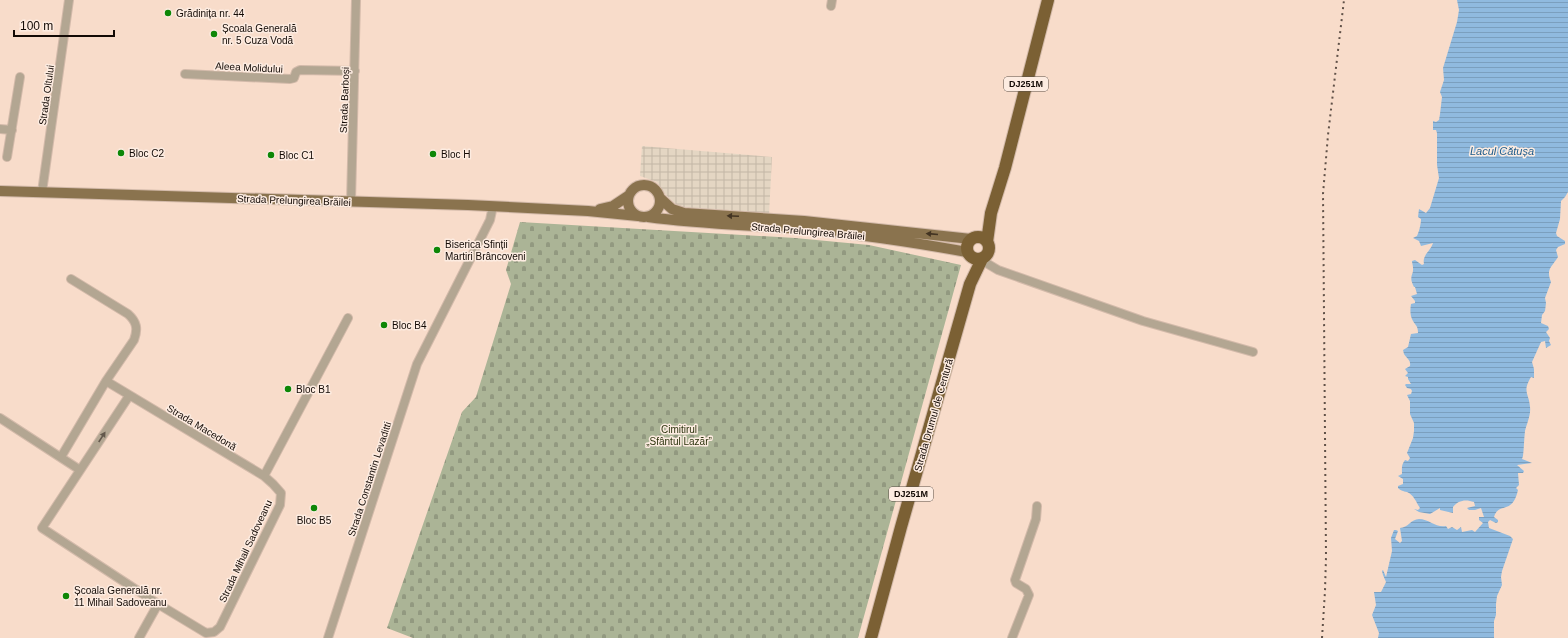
<svg xmlns="http://www.w3.org/2000/svg" width="1568" height="638" font-family="Helvetica,sans-serif">
<style>
.industrial{fill:url(#industrial-grid)}
.cemetery{fill:url(#cemetery-stones)}
.water{fill:url(#water-rules)}
.lines{fill:none;stroke-linecap:round;stroke-linejoin:round}
.minor-casing{stroke:#d3baaa;stroke-width:10}
.major-casing{stroke:#d3baaa;stroke-width:12}
.highway-casing{stroke:#d3baaa;stroke-width:14}
.minor{stroke:#b3a692;stroke-width:8}
.major{stroke:#8a734e;stroke-width:10}
.highway{stroke:#7b6034;stroke-width:12}
.rail{stroke:#605148;stroke-width:2;stroke-dasharray:2 4;stroke-linecap:butt}
.oneway{fill:#433422}
.oneway2{fill:#63584c}
.poi-dot{fill:#0d8707;stroke:#fdece1;stroke-width:1.5}
.labels{text-anchor:middle;stroke-width:3;stroke-linejoin:round;paint-order:stroke}
.shield{fill:#fdece1;stroke:#594e47;stroke-width:1}
.shield-label{font-size:9px;font-weight:bold;fill:#130a05}
.poi-label{font-size:10px;fill:#130a05;stroke:#fdece1;text-anchor:start}
.street-label{font-size:10px;fill:#130a05;stroke:#fdece1}
.park-label{font-size:10px;fill:#2c340e;stroke:#fdece1}
.water-label{font-size:11px;font-style:italic;fill:#1d5b8b;stroke:#fdece1}
</style>
<defs>
<pattern id="industrial-grid" width="8" height="8" patternUnits="userSpaceOnUse"><rect width="8" height="8" fill="#e4d6c3"/><path d="M0 4h8M4 0v8" fill="none" stroke="#c3b6a6"/></pattern>
<pattern id="cemetery-stones" width="16" height="16" patternUnits="userSpaceOnUse"><rect width="16" height="16" fill="#abb496"/><path d="M2 7V4a2 2 0 0 1 4 0v3zM10 15v-3a2 2 0 0 1 4 0v3z" fill="#929980"/></pattern>
<pattern id="water-rules" width="6" height="5" patternUnits="userSpaceOnUse"><rect width="6" height="5" fill="#90badf"/><path d="M0 2.5h6" fill="none" stroke="#7b9fbe"/></pattern>
</defs>
<rect width="100%" height="100%" fill="#f8dcca"/>
<!-- industrial -->
<path class="industrial" d="M642 146 772 157 769 215 679 207 666 195 657 182 640 176Z"/>
<!-- cemetery -->
<path class="cemetery" d="M520 222 795 238 869 245 961 265 858 638H413L387 628 462 412 476 397 511 284 506 270Z"/>
<!-- water -->
<path class="water" d="M1457 0H1568V192L1565 197 1561 201 1560 219 1556 233 1557 236 1565 241V244L1558 247 1556 250 1558 257C1551 268 1546 269 1551 282L1545 298 1546 303 1545 311 1542 315 1541 323 1548 326 1549 329 1546 332 1550 338 1549 341 1551 345 1546 348 1545 341 1541 342 1532 362 1534 369V378L1531 377C1522 392 1529 393 1530 407 1531 415 1527 423 1525 431 1524 439 1524 448 1523 456L1522 459 1532 463 1517 465 1524 471 1523 473H1518L1519 485 1516 488 1518 490C1512 516 1499 501 1494 517L1498 520V522L1496 523 1490 520 1488 522 1489 528 1510 536 1513 539 1502 571 1501 577 1502 585 1497 596 1496 604V615L1494 621V638H1378L1379 633 1372 615 1376 605 1374 592H1381L1386 582 1383 575 1382 571 1383 570 1386 577 1392 551 1391 538 1394 530H1396L1398 531 1395 539 1400 543 1402 541 1400 528C1408 528 1411 519 1419 519 1429 519 1436 528 1446 526L1448 529 1452 527 1457 530 1461 527 1462 532 1472 530 1475 532 1483 523 1479 520V517H1484L1481 508 1475 510H1469L1467 508 1475 506 1474 502C1466 499 1458 500 1453 507V513L1440 510V508L1430 514 1419 512 1414 509 1418 510 1420 508C1416 502 1414 495 1407 492 1403 491 1401 491 1398 488V486L1403 484V479L1398 476 1402 474C1402 469 1401 465 1405 460L1408 461 1410 458 1407 453 1413 438 1414 431V423L1410 414V401L1407 395 1411 394 1412 391 1411 389 1407 388 1405 385 1406 384H1411L1408 379V377L1405 376 1408 373 1405 369 1410 366C1411 360 1407 359 1404 354L1403 350 1408 347 1411 334 1418 333C1418 326 1416 326 1413 321 1410 316 1410 310 1411 304L1415 303V301L1411 296 1417 294 1415 287H1414C1408 276 1414 275 1413 268 1413 265 1412 263 1412 261L1415 260 1422 265 1424 264C1422 255 1430 252 1433 243L1421 246 1419 241 1413 238 1417 236C1419 232 1421 224 1421 219L1418 217 1419 209 1426 213 1430 208 1439 178 1437 165V133L1436 130H1433V121L1436 122 1439 120 1440 114 1442 97 1440 92 1444 80 1443 68 1457 22 1459 10Z"/>
<g class="lines">
<!-- minor casing -->
<g class="minor-casing">
<path id="minor" d="M831 6 832 0
M185 74 290 79 294 78 296 72 300 70 355 71
M0 129 12 130
M7 157 20 77
M42 192 69 0
M351 202 356 0
M982 259 988 264 998 270 1143 321 1253 352
M71 279 128 314C137 322 138 329 134 340L106 381 264 476
M129 396 42 528 158 604 206 633 214 632 220 627 280 505 281 493 273 484 264 476 348 318
M0 418 80 470
M61 457 106 381
M139 638 158 604
M328 638 417 364 490 220 493 206
M1012 638 1029 595 1026 589 1016 583 1015 580 1036 519 1037 506"/>
</g>
<!-- major casing -->
<g class="major-casing">
<path id="major" d="M628 201a16 16 0 1 1 32 0a16 16 0 1 1-32 0Z
M0 191 468 205 588 211 638 216
M660 198 672 209 684 213 804 221 971 239
M600 209 613 206 628 196
M648 217C699 224 751 225 802 229 858 234 912 242 967 252"/>
</g>
<!-- highway casing -->
<g class="highway-casing">
<path id="highway" d="M967 248a11 11 0 1 1 22 0a11 11 0 1 1-22 0Z
M987 242 991 213 1005 168 1048 0
M871 638 901 527 970 284 982 259"/>
</g>
<!-- minor -->
<use href="#minor" class="minor"/>
<!-- major -->
<use href="#major" class="major"/>
<!-- highway -->
<use href="#highway" class="highway"/>
<!-- rail -->
<path class="rail" d="M1322 638 1325 591 1326 557 1323 194 1328 135 1344 0"/>
</g>
<!-- one-way arrows -->
<defs><path id="oneway-solid" d="M-6-.8H1V-3.2L6.5 0L1 3.2V.8H-6Z"/></defs>
<g class="oneway">
<use href="#oneway-solid" transform="translate(733 216) rotate(-177)"/>
<use href="#oneway-solid" transform="translate(932 234) rotate(-175)"/>
</g>
<use class="oneway2" href="#oneway-solid" transform="translate(102 437) rotate(-57)"/>
<!-- markers -->
<g class="poi-dot">
<circle cx="168" cy="13" r="4"/>
<circle cx="214" cy="34" r="4"/>
<circle cx="121" cy="153" r="4"/>
<circle cx="433" cy="154" r="4"/>
<circle cx="271" cy="155" r="4"/>
<circle cx="437" cy="250" r="4"/>
<circle cx="384" cy="325" r="4"/>
<circle cx="288" cy="389" r="4"/>
<circle cx="314" cy="508" r="4"/>
<circle cx="66" cy="596" r="4"/>
</g>
<g class="labels">
<!-- shield labels -->
<g class="shield">
<rect x="1004" y="77" width="44" height="14" rx="3"/>
<rect x="889" y="487" width="44" height="14" rx="3"/>
</g>
<g class="shield-label">
<text x="1026" y="87">DJ251M</text>
<text x="911" y="497">DJ251M</text>
</g>
<!-- poi labels -->
<g class="poi-label">
<text x="176" y="17">Grădinița nr. 44</text>
<text x="222" y="32">Școala Generală<tspan x="222" dy="12">nr. 5 Cuza Vodă</tspan></text>
<text x="129" y="157">Bloc C2</text>
<text x="441" y="158">Bloc H</text>
<text x="279" y="159">Bloc C1</text>
<text x="445" y="248">Biserica Sfinții<tspan x="445" dy="12">Martiri Brâncoveni</tspan></text>
<text x="392" y="329">Bloc B4</text>
<text x="296" y="393">Bloc B1</text>
<text x="314" y="524" text-anchor="middle">Bloc B5</text>
<text x="74" y="594">Școala Generală nr.<tspan x="74" dy="12">11 Mihail Sadoveanu</tspan></text>
</g>
<!-- street labels -->
<g class="street-label">
<text transform="translate(249 67) rotate(3)" y="4">Aleea Molidului</text>
<text transform="translate(46 95) rotate(-82)" y="4">Strada Oltului</text>
<text transform="translate(344 100) rotate(-88)" y="4">Strada Barboși</text>
<text transform="translate(294 200) rotate(2)" y="4">Strada Prelungirea Brăilei</text>
<text transform="translate(808 231) rotate(5)" y="4">Strada Prelungirea Brăilei</text>
<text transform="translate(933 415) rotate(-74)" y="4">Strada Drumul de Centură</text>
<text transform="translate(202 427) rotate(31)" y="4">Strada Macedonă</text>
<text transform="translate(369 479) rotate(-72)" y="4">Strada Constantin Levaditti</text>
<text transform="translate(245 551) rotate(-65)" y="4">Strada Mihail Sadoveanu</text>
</g>
<!-- park labels -->
<g class="park-label">
<text x="679" y="433">Cimitirul<tspan x="679" dy="12">„Sfântul Lazăr”</tspan></text>
</g>
<!-- water labels -->
<g class="water-label">
<text x="1502" y="155">Lacul Cătușa</text>
</g>
</g>
<!-- scale -->
<path d="M14 30v6h100v-6" fill="none" stroke="#130a05" stroke-width="2"/>
<text x="20" y="30" font-size="12" fill="#130a05" stroke="#fdece1" stroke-width="3" paint-order="stroke">100 m</text>
</svg>
